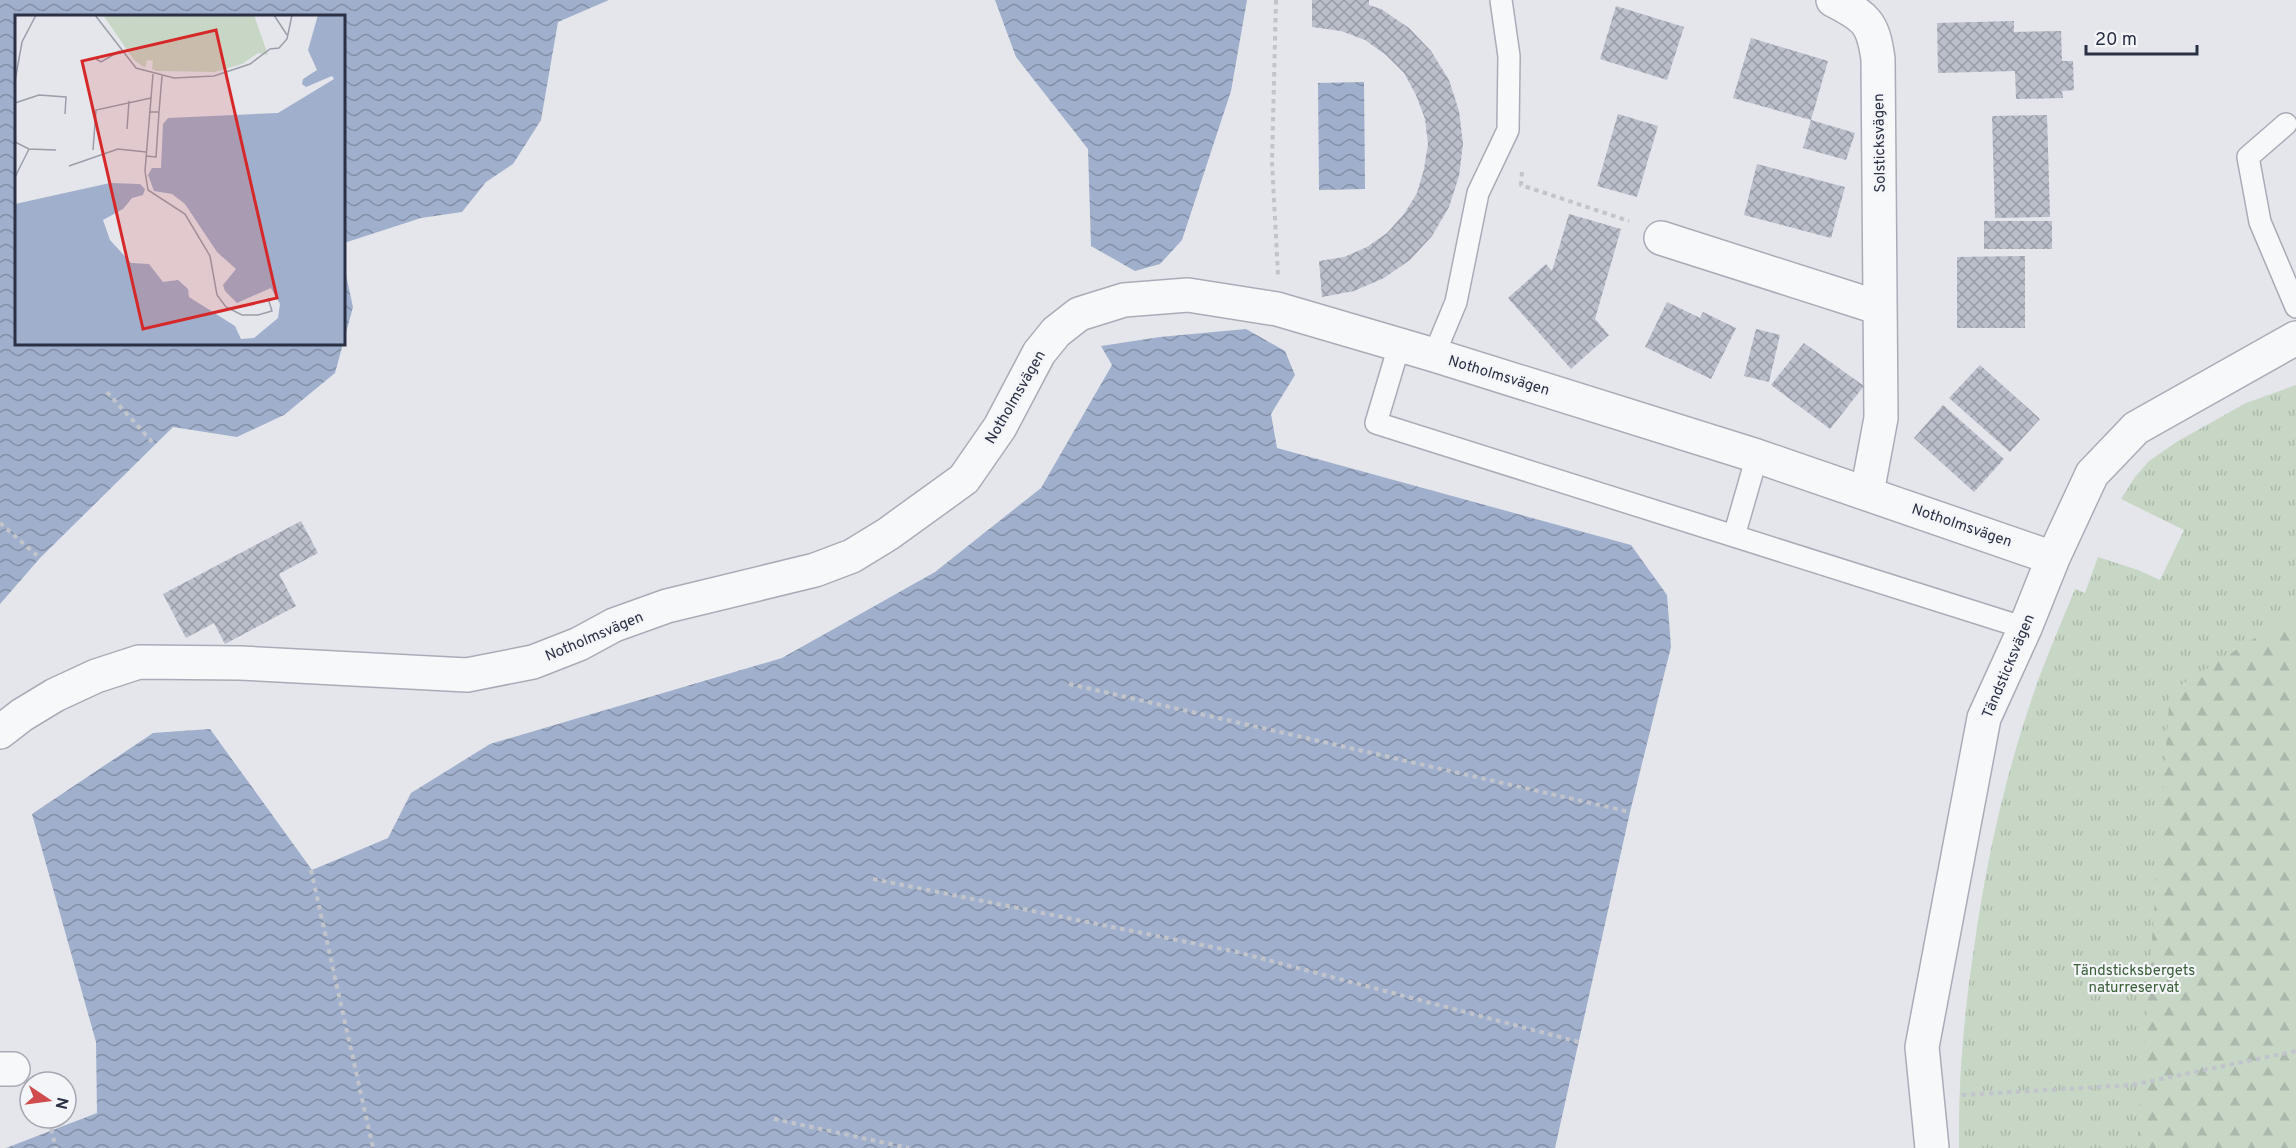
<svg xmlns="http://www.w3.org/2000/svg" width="2296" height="1148" font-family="Overpass,sans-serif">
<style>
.grass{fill:url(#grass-tufts)}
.forest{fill:url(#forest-firs)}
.water{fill:url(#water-waves)}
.building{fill:url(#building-cross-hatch)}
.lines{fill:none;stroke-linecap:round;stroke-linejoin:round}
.lane-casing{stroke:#a9acb7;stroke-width:24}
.street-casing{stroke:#a9acb7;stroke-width:36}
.path{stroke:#c2c4cb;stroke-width:4;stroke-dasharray:4.5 4.5;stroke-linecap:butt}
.lane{stroke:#f7f8fa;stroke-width:21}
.street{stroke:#f7f8fa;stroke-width:33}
.labels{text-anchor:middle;stroke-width:4.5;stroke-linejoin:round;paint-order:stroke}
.street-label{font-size:15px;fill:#2b3145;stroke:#f4f5f9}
.park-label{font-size:15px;fill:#3b6038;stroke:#f4f5f9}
.inset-road{fill:none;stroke:#9a9ea9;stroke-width:1.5}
.view{fill:#d62828;fill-opacity:0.15;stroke:#d62828;stroke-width:3}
.inset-edge{fill:none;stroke:#2b3145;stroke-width:3}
</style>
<defs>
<pattern id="grass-tufts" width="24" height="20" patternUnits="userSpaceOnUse" patternTransform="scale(1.5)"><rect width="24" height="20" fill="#c7d6c5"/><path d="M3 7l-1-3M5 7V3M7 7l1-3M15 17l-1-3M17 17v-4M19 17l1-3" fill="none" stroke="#abb8ab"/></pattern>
<pattern id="forest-firs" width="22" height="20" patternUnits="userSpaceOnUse" patternTransform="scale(1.5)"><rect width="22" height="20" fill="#c7d6c5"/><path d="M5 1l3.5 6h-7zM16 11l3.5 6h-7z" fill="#abb8ab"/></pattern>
<pattern id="water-waves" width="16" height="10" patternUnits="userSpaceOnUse" patternTransform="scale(1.5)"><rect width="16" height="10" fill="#a0afcb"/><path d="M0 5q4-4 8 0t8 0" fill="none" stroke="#838fa7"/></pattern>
<pattern id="building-cross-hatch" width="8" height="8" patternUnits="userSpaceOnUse" patternTransform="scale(1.5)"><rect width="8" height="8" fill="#bbbfca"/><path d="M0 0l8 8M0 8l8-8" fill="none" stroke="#989ca6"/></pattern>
</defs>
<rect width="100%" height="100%" fill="#e4e6ec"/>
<!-- grass -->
<path class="grass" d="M2296 385V1148H1959C1958 1080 1964 1015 1974 948 1987 855 2007 767 2039 678 2050 648 2063 619 2075 589L2085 593 2098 557 2138 570 2160 580 2184 530 2121 499 2135 477 2149 461 2178 441 2246 403Z"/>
<!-- forest -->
<path class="forest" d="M2296 612V1148H2137L2170 692Z"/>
<!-- water -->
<path class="water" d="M0 0H609L558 22 541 120 513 164 486 182 462 212 421 218 344 243V16H16V344H344V266L353 307 335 373 284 415 237 437 173 427 40 558 0 604Z
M995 0H1247L1231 91 1182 240 1160 264 1135 271 1091 246 1088 149 1016 57Z
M1364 82 1365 189 1319 190 1318 83Z
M1246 329 1285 351 1295 375 1271 414 1277 448 1631 545 1667 595 1671 647 1630 812 1555 1148H6L97 1113 96 1042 32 814 153 733 210 729 312 870 388 838 411 793 490 744 782 658 935 572 1041 488 1112 365 1101 346 1160 337Z"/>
<!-- building -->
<path class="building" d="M1312 0H1369V5L1381 9 1409 28 1431 51 1449 80 1459 111 1463 144 1459 176 1449 207 1432 236 1410 260 1384 278 1354 291 1322 297 1319 261 1344 257 1367 247 1387 233 1404 214 1417 193 1424 169 1428 144 1425 119 1416 95 1404 73 1386 55 1365 40 1341 31 1312 27Z
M1616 6 1684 27 1667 80 1600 59Z
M2014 21V32L2061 31 2062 61H2073L2074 90 2062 91 2063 98 2016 99 2015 71 1938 73 1937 23Z
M1751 38 1828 61 1811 120 1733 98Z
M1618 114 1658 126 1637 197 1597 186Z
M2047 115 2050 217 1995 218 1992 116Z
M1811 120 1855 133 1846 160 1803 148Z
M1757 164 1845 187 1831 238 1744 215Z
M1569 214 1621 229 1595 319 1609 335 1571 369 1508 298 1546 264 1552 271Z
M1984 221H2052V249H1984Z
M2025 256V328H1957V257Z
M1667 302 1700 318 1703 312 1736 328 1711 379 1645 347Z
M1756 329 1780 335 1769 382 1744 376Z
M1804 343 1864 386 1830 429 1771 385Z
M1980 365 2040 419 2010 452 1949 398Z
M1943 405 2004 459 1974 492 1914 438Z
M301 521 318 553 279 574 296 606 225 644 214 623 186 638 163 594Z"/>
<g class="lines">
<!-- lane casing -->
<g class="lane-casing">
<path id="lane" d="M2286 124 2248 157 2260 222 2296 307
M1399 346 1376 423 1734 536 1757 456
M1434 355 1456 302 1478 193 1508 130 1509 56 1501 0
M1734 536 2025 628"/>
</g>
<!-- street casing -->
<g class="street-casing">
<path id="street" d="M1833 0C1866 17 1873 22 1878 59L1881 418 1867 493
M1661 238 1880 308
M0 732 22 715 55 695 96 676 139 662 240 663 467 675 533 662 579 644 614 625 667 606 815 570 852 556 888 534 964 479 1000 427 1039 353 1056 332 1079 314 1124 300 1188 295 1277 309 1434 355 1757 456 2053 558
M0 1069H13
M1932 1148 1922 1047 1984 718 2025 628 2053 558 2092 474 2136 428 2296 338"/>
</g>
<!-- path -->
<path class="path" d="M1276 0 1272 162 1278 275
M1522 172 1521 185 1629 221
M107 392 155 445
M0 523 40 558
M1069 684 1630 812
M311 870 373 1148
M873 879 1237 952 1579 1042
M1962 1095 2132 1085 2296 1051
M774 1119 909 1148
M51 1129 56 1148"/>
<!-- lane -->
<use href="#lane" class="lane"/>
<!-- street -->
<use href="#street" class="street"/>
</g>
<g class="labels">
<!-- street labels -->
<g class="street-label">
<text transform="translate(1879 143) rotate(-91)" y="5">Solsticksvägen</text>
<text transform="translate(1499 375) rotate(17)" y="5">Notholmsvägen</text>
<text transform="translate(1015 397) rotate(-60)" y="5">Notholmsvägen</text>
<text transform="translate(1962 525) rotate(19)" y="5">Notholmsvägen</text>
<text transform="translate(594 636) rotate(-23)" y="5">Notholmsvägen</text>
<text transform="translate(2008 666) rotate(-67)" y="5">Tändsticksvägen</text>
</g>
<!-- park labels -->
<g class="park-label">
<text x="2134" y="975">Tändsticksbergets<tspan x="2134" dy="17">naturreservat</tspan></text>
</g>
</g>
<!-- overview -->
<g transform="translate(15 15)">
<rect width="330" height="330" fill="#e4e6ec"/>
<path d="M88 0H239L253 40 243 38 227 49 200 57 141 56 137 54 138 46 132 45 130 53 119 45Z" fill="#c7d6c5"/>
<path d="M108 0H233L242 28 151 42Z" fill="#c7d6c5"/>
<path d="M303 0H330V330H0V189L95 168 125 169 130 174 128 180 117 183 108 194 88 205 95 225 116 248 134 249 148 267 163 265 173 274 174 282 220 311 226 324 239 323 263 303 265 289 256 273 222 288 210 276 208 270 221 254 202 237 170 189 157 179 139 176 133 160 137 153H146L148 109 153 103 263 98 319 64 317 61 291 72 287 69 288 64 302 55 293 35Z" fill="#a0afcb"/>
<path class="inset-road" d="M80 0 121 53 159 63 199 61 235 49 255 34 264 33 272 24 277 0M259 0 272 20M81 44 86 47 105 36M138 59 130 156 133 175 170 199 195 241 202 280 211 292 227 300H243L257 296 253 283M0 66 7 27 21 0M0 88 24 80 51 82 50 99M144 97 147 61M112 114 114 86M0 127 14 134 41 135M78 135 81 95 136 83M131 141 141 142 144 97H134M54 151 103 134 131 137M0 162 14 134"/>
<path class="view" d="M201 15 262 283 128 314 67 46Z"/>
<rect width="330" height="330" class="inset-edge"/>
</g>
<!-- north arrow -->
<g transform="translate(48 1100) rotate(103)"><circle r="28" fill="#f4f5f9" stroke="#a4a7b1" stroke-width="1.5"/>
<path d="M0-4.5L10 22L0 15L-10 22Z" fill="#cf4b4e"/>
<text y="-9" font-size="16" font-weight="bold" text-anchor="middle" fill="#2b3145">N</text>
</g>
<!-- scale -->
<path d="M2086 45v9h111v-9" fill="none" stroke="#2b3145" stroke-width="3"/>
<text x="2095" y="45" font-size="18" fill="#2b3145" stroke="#f4f5f9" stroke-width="4.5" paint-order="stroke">20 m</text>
</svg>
